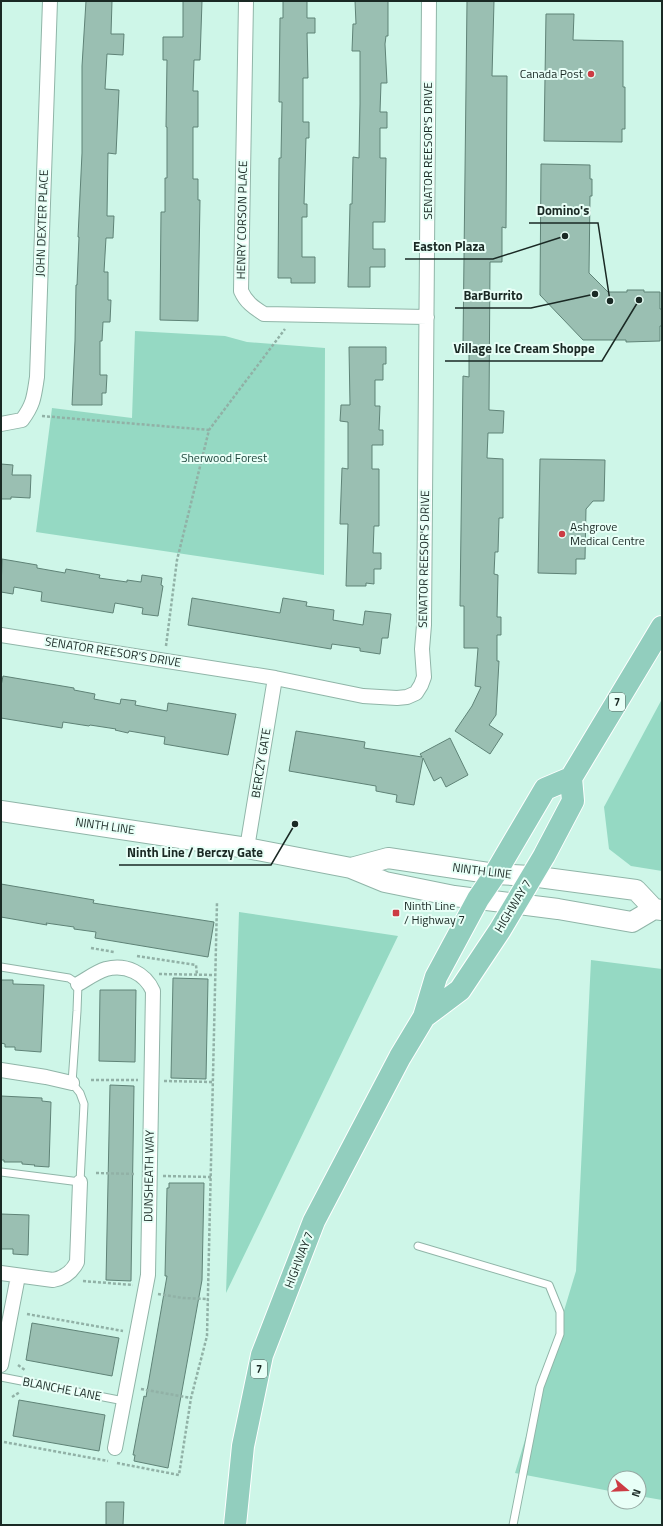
<svg xmlns="http://www.w3.org/2000/svg" width="663" height="1526" font-family="'Titillium Web',sans-serif">
<style>
.green{fill:#95d9c3}
.building{fill:#9abfb2;stroke:#5f8377}
.lines{fill:none;stroke-linecap:round;stroke-linejoin:round}
.lane-casing{stroke:#90b5a8;stroke-width:9}
.street-casing{stroke:#90b5a8;stroke-width:16}
.secondary-casing{stroke:#90b5a8;stroke-width:22}
.primary-casing{stroke:#fff;stroke-width:24}
.path{stroke:#91b1a6;stroke-width:2.5;stroke-dasharray:3 2;stroke-linecap:butt}
.lane{stroke:#fff;stroke-width:7}
.street{stroke:#fff;stroke-width:14}
.secondary{stroke:#fff;stroke-width:20}
.primary{stroke:#92cebe;stroke-width:22}
.poi-dot{fill:#cc3c44;stroke:#e8fff7;stroke-width:1.5}
.labels{text-anchor:middle;stroke-width:4;stroke-linejoin:round;paint-order:stroke}
.shield{fill:#e8fff7;stroke:#586963;stroke-width:1}
.shield-label{font-size:11px;font-weight:bold;fill:#1a2924}
.poi-label{font-size:12px;fill:#1a2924;stroke:#e8fff7;text-anchor:start}
.street-label{font-size:12px;fill:#1a2924;stroke:#e8fff7}
.park-label{font-size:12px;fill:#1d463b;stroke:#e8fff7}
.leader{fill:none;stroke:#1a2924;stroke-width:1.5}
.callout-dot{fill:#1a2924;stroke:#e8fff7;stroke-width:1.5}
.callout-label{font-size:13px;text-anchor:middle;font-weight:bold;fill:#1a2924;stroke:#e8fff7;stroke-width:4;stroke-linejoin:round;paint-order:stroke}
</style>
<rect width="100%" height="100%" fill="#cef6e8"/>
<!-- green -->
<path class="green" d="M135 331 225 336 247 342 325 348 324 575 36 532 52 408 132 418Z
M662 699V871L631 866 609 849 604 807Z
M239 912 398 936 226 1293Z
M591 960 662 969V1500L639 1496V1478H615V1492L515 1473 576 1271Z"/>
<!-- building -->
<path class="building" d="M86 1H112L111 34H124L123 55 107 54 105 89 119 90 116 154 108 153 107 216H114L113 238H106L104 272H108V300H111L110 322H103L102 341H100V375H107L106 393H102V405H72L75 341 76 285H77L79 237H78L82 153V66Z
M183 1H202L200 60H194L193 91H198V127H193V179H198V200H200L198 321 160 320 161 212H165V178H167V127H166L167 60H163V37H183Z
M283 1H307V18H315V33H307L308 78H303V122H309V138H306L304 204H307V217H302V257H315V283H291V278H278L279 158H281L282 102H279L280 18H283Z
M355 1H388V36H386L385 44 387 83H381L380 112H387V128H380V158H386L385 222H373V249H385V267H370V287H348L350 204H352L353 157 359 158 360 104V51H352L353 24H356Z
M467 1H494L492 76H507L506 228 502 227V262H490L489 410 504 411 503 433H488L487 458 503 459V518H499L498 552H495L494 574 498 575 497 617H501V635H497V661H499L496 715 489 725 503 734 490 754 455 731 472 706 481 687 475 686 478 648H464V606H460L463 376 469 377V344H463Z
M546 14H574L573 40 623 41V87H625V129H622V142L544 141Z
M541 164 590 165V179H592V196H590L589 273 608 292H627V290H644V292H660V309H662V326H660V341L626 342V340H583L540 295Z
M349 347H386V364H383V380H375V406H380L379 430H383V445H372V469H379V526H374L373 553H381V569H374V584L366 583V586H346L348 524H340L342 468 348 469V422L340 421 341 405H350Z
M540 459 605 460 604 501H593L586 509 585 559H576V574L538 573Z
M1 464 13 465 12 475H31L30 498 11 497V499H1Z
M2 559 37 565V568L65 573 66 569 100 575 99 578 127 582V580L141 582 142 575 162 578 161 585 163 586 158 616 142 614 143 608 115 603 113 613 41 601 42 592 14 587 13 594 1 592Z
M192 598 280 613 283 598 307 602 306 606 334 610 333 620 363 625 365 611 391 614 388 638H382L380 654 360 651V648L332 644 331 649 188 625Z
M3 676 74 688V690L95 694 94 699 120 704 121 699 136 701 135 705 167 711 168 703 236 714 228 755 164 744 165 737 129 731 128 733 115 730 116 729 90 725 89 726 63 722 62 728 1 718V686Z
M296 731 365 742 364 748 422 757 420 754 450 738 468 775 446 787 441 777 434 781 423 758 414 805 396 802 397 795 376 791V786L289 771Z
M1 884 94 900 93 903 214 922 208 957 95 938 96 932 74 929V927L46 923 47 925 1 917Z
M173 978 208 979 206 1079 171 1078Z
M1 980H13V984L44 985 41 1052 15 1050V1047H5V1044L1 1043Z
M100 990H136L135 1062 99 1061Z
M110 1085 134 1086 131 1281 106 1280Z
M1 1096 42 1098V1101L51 1102 49 1167 34 1166 35 1165 22 1164V1162H4V1160H1Z
M169 1183H204L202 1280 168 1468 134 1461 135 1455H133L144 1396 146 1397 147 1391 167 1276H165L167 1188H169Z
M1 1214 29 1215 28 1255 13 1254V1249H1Z
M32 1323 119 1338 112 1376 26 1360Z
M19 1400 105 1415 99 1451 13 1436Z
M106 1502H124L123 1525H106Z"/>
<g class="lines">
<!-- lane casing -->
<g class="lane-casing">
<path id="lane" d="M1 967 69 978 78 984 77 1011 72 1083 80 1093 84 1104 80 1182 1 1172
M418 1246 549 1285 560 1312V1334L540 1387 513 1525
M1 1377 124 1401"/>
</g>
<!-- street casing -->
<g class="street-casing">
<path id="street" d="M246 1 241 291C246 302 253 307 264 314L427 317
M1 424 22 420C34 404 34 396 37 377L50 1
M1 635 275 678 363 696 397 698 407 697 416 693 421 685 424 677 422 649 424 625 429 1
M247 848 275 678
M78 984C87 979 96 972 106 969 126 964 145 973 153 991L148 1275 115 1448
M1 1070 46 1077 72 1083
M1 1273 53 1280C64 1278 72 1272 77 1262L80 1182
M1 1365 18 1276"/>
</g>
<!-- secondary casing -->
<g class="secondary-casing">
<path id="secondary" d="M1 811 247 848 351 868 385 882 454 896 558 909 632 922 654 909
M351 868 388 858 495 874 531 876 636 890 654 909 662 910"/>
</g>
<!-- primary casing -->
<g class="primary-casing">
<path id="primary" d="M424 1017 460 990 500 930 544 856 573 801 571 778 662 627
M235 1525 243 1446 262 1355 314 1221 400 1057 424 1017 436 977 478 899 495 874 545 789 571 778"/>
</g>
<!-- path -->
<path class="path" d="M42 416 209 430
M166 646 177 560 209 430 285 329
M91 948 114 952
M137 956 196 965 197 975
M159 974 215 975
M91 1080H138
M164 1081 213 1082
M96 1173 136 1174
M163 1176 211 1177
M83 1281 133 1285
M158 1294 183 1298 208 1299
M27 1314 123 1331
M18 1365 25 1370
M141 1389 191 1398
M12 1397 20 1392
M4 1442 108 1461
M117 1463 179 1475 191 1398 207 1336 217 902"/>
<!-- lane -->
<use href="#lane" class="lane"/>
<!-- street -->
<use href="#street" class="street"/>
<!-- secondary -->
<use href="#secondary" class="secondary"/>
<!-- primary -->
<use href="#primary" class="primary"/>
</g>
<!-- markers -->
<g class="poi-dot">
<circle cx="591" cy="74" r="4"/>
<circle cx="562" cy="534" r="4"/>
<rect x="392" y="909" width="8" height="8" rx="2"/>
</g>
<g class="labels">
<!-- shield labels -->
<g class="shield">
<rect x="609" y="693" width="16" height="18" rx="3"/>
<rect x="251" y="1360" width="16" height="18" rx="3"/>
</g>
<g class="shield-label">
<text x="617" y="706">7</text>
<text x="259" y="1373">7</text>
</g>
<!-- poi labels -->
<g class="poi-label">
<text x="583" y="78" text-anchor="end">Canada Post</text>
<text x="570" y="531">Ashgrove<tspan x="570" dy="14">Medical Centre</tspan></text>
<text x="404" y="910">Ninth Line<tspan x="404" dy="14">/ Highway 7</tspan></text>
</g>
<!-- street labels -->
<g class="street-label">
<text transform="translate(428 151) rotate(-90)" y="4">SENATOR REESOR'S DRIVE</text>
<text transform="translate(242 220) rotate(-89)" y="4">HENRY CORSON PLACE</text>
<text transform="translate(42 223) rotate(-88)" y="4">JOHN DEXTER PLACE</text>
<text transform="translate(424 559) rotate(-89)" y="4">SENATOR REESOR'S DRIVE</text>
<text transform="translate(113 652) rotate(9)" y="4">SENATOR REESOR'S DRIVE</text>
<text transform="translate(261 763) rotate(-81)" y="4">BERCZY GATE</text>
<text transform="translate(105 826) rotate(8)" y="4">NINTH LINE</text>
<text transform="translate(482 871) rotate(7)" y="4">NINTH LINE</text>
<text transform="translate(513 906) rotate(-59)" y="4">HIGHWAY 7</text>
<text transform="translate(149 1176) rotate(-89)" y="4">DUNSHEATH WAY</text>
<text transform="translate(299 1260) rotate(-69)" y="4">HIGHWAY 7</text>
<text transform="translate(62 1389) rotate(11)" y="4">BLANCHE LANE</text>
</g>
<!-- park labels -->
<g class="park-label">
<text x="224" y="462">Sherwood Forest</text>
</g>
</g>
<!-- callouts -->
<path class="leader" d="M610 301L598 223H529M565 236L493 259H405M595 294L531 308H455M639 300L602 361H445M295 824L271 865H119"/>
<g class="callout-dot">
<circle cx="610" cy="301" r="4"/>
<circle cx="565" cy="236" r="4"/>
<circle cx="595" cy="294" r="4"/>
<circle cx="639" cy="300" r="4"/>
<circle cx="295" cy="824" r="4"/>
</g>
<g class="callout-label">
<text x="563" y="215">Domino's</text>
<text x="449" y="251">Easton Plaza</text>
<text x="493" y="300">BarBurrito</text>
<text x="524" y="353">Village Ice Cream Shoppe</text>
<text x="195" y="857">Ninth Line / Berczy Gate</text>
</g>
<!-- border -->
<rect width="663" height="1526" fill="none" stroke="#1a2924" stroke-width="4"/>
<!-- north arrow -->
<g transform="translate(627 1490) rotate(109)"><circle r="19" fill="#e8fff7" stroke="#96a9a3"/>
<path d="M0-3L7 15L0 10L-7 15Z" fill="#cc3c44"/>
<text y="-6" font-size="11" font-weight="bold" text-anchor="middle" fill="#1a2924">N</text>
</g>
</svg>
